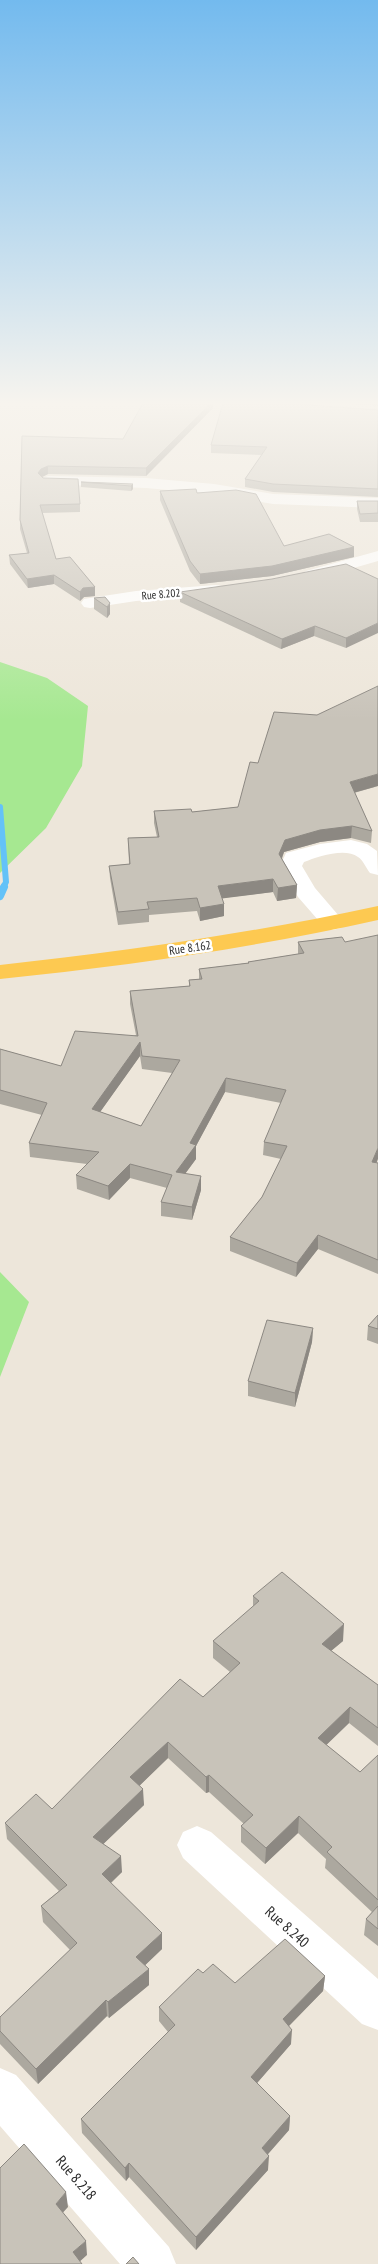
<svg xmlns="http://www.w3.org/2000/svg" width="378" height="2264" font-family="'PT Sans Narrow',sans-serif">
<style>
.green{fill:#a6e891}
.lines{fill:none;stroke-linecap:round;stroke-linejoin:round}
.stream-far1{stroke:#64c2f8;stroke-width:6}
.stream{stroke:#64c2f8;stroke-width:8}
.minor{fill:#fff;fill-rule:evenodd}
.trunk{fill:#fdc951;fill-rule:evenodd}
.wall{fill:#aca89f;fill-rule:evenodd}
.shaded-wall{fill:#8c8882}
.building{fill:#c8c3b9;stroke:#8c8882;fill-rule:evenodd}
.labels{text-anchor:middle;stroke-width:5;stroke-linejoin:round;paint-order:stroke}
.far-street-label{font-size:11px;fill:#292929;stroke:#fff}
.street-label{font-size:12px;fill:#292929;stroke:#fff}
.near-street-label{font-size:15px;fill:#292929;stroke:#fff}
</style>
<rect width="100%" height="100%" fill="#ede6da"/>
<!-- green -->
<path class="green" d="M0 662 47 678 88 706 82 766 46 828 0 873Z
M0 1272 29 1302 0 1377Z"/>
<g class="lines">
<!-- stream-far1 -->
<path class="stream-far1" d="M0 807 6 882 3 888"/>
<!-- stream -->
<path class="stream" d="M0 896 4 887"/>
<!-- minor -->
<path class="minor" d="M48 476 146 478 214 484 273 494 378 498V508L273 504 214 494 146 488 43 484 40 481 43 478Z
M378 551V561L312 580 306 579 303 575 306 571Z
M216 585 222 586 225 590 222 594 136 601 90 608 84 607 81 603 84 599 90 598 136 591Z
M351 840 367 844 377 851 378 875 370 873C366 868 363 860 358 857 345 847 317 857 304 862L302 866 315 888 345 923 341 928 333 930 325 928 298 897 280 866 286 853 320 844Z
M197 1826 211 1832 378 1979V2030L362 2024 183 1858 177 1845 183 1832Z
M0 2068 16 2075 169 2247 176 2264H120L0 2126Z"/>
<!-- trunk -->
<path class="trunk" d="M378 906V920C253 948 127 966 0 979V965C127 951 253 933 378 906Z"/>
</g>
<!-- wall -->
<path class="wall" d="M143 403H213V408L146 476 48 474 42 477 80 504V512L42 513 56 559 95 587V596L84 597 80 601 54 584 28 588 10 564 9 555 27 553 20 529V520L22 436 123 439Z
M336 403H378V406Z
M378 410V497L273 492 245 487V479L262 455 211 453V445Z
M81 482 133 484V489L131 491 81 487Z
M160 491 284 546 354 547V557L272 576 200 584 190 571 160 500Z
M357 501H378V522H360L357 509Z
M378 579 346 648 314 636 281 649 180 602V592Z
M105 597 110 614 107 618 94 609V598Z
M378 786 354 793 372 831 371 843 351 838 320 842 284 852 282 859 297 885 296 898 277 901 273 892 222 898 224 916 200 921 197 911 149 915V922L118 925 110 878 109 866 129 864 128 838 157 837 154 823V811L192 812 238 807Z
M342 937 376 1163H378V1274L318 1249 296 1277 230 1251V1237L262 1197 281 1159 263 1155 264 1142 281 1103 225 1092 196 1146V1159L185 1174 201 1176V1190L192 1220 161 1216V1202L167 1188 130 1178 109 1200 77 1189 76 1175 87 1164 30 1157 29 1143 42 1115 0 1104V1049L61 1066 136 1035 130 1004V991L189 986V980L199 979V969L248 963V962L298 954V942ZM140 1056 142 1069 172 1073 141 1126 100 1112Z
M378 1315V1344L367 1340 368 1326Z
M313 1328 312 1342 295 1407 248 1396V1381Z
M253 1596 343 1641 331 1651 378 1685V1746L349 1723 326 1745 360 1772 378 1755V1946L364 1935 366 1919 372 1912 325 1868 326 1859 298 1833 265 1864 241 1842V1826L244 1824 209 1792 206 1793 168 1758 140 1785 144 1805 103 1844 122 1872 111 1883 162 1949 145 1965 149 1969V1985L109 2018 107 2016 38 2084 0 2044V2017L70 1950 43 1922 41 1906 59 1891 7 1839 5 1823 52 1809 203 1697 230 1672 213 1658V1641L253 1607Z
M203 1973 235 1983 325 1976 323 1991 289 2026 291 2044 257 2083 290 2116 289 2130 268 2154V2170L196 2250 129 2177 126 2181 82 2133 81 2119 168 2032 159 2021V2007Z"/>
<!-- shaded-wall -->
<path class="shaded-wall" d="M211 403H213V408L146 476V468Z
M48 466V474L42 477 38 473 41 469Z
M133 484V489L131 491V486Z
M354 547V557L272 576 200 584V574Z
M54 575V584L28 588 27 579Z
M95 587V596L84 597 80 601V592L83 588Z
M110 603V614L107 618V607Z
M378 623V633L346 648V638Z
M315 626 314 636 281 649 282 639Z
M378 774V786L349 794 350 782Z
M352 826 351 838 320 842 284 852 278 867 279 854 285 840 320 830Z
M273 879V892L218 899V886Z
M297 885 296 898 277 901 278 888Z
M224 904V916L200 921V908Z
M140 1042V1056L93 1122 92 1109Z
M226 1078 225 1092 196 1146V1159L176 1186V1172L190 1143Z
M378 1148V1159L371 1176 372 1162Z
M130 1164V1178L109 1200 108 1186Z
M201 1176V1190L192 1220V1207Z
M318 1235V1249L296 1277 297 1263Z
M313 1328 312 1342 295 1407V1393Z
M344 1624 343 1641 320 1660 322 1644Z
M350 1707 349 1723 316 1755 318 1738Z
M168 1742V1758L131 1794 130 1777Z
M209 1775V1792L206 1793V1777Z
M143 1789 144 1805 94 1853 93 1837Z
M299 1816 298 1833 265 1864 266 1848Z
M121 1856 122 1872 103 1890 102 1874Z
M162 1933V1949L137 1973 136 1957Z
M149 1969V1985L109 2018 108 2002Z
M325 1976 323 1991 282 2033 283 2019Z
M106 2000 107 2016 38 2084 36 2069Z
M292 2030 291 2044 250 2091 251 2077Z
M290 2116 289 2130 261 2162 262 2148Z
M269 2156 268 2170 196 2250V2237Z
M129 2163V2177L126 2181 125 2168Z
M66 2192 68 2207 58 2218 56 2204Z
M86 2241 87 2255 77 2264 73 2252Z"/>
<!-- building -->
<path class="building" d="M143 403H211L146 468 48 466 41 469 38 473 43 478 78 479 80 504 40 505 56 559 70 557 95 587 83 588 80 592 54 575 27 579 9 555 29 553 20 520 22 436 123 439Z
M223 403H281L378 410V489L273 484 245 479 267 447 211 445Z
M81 482 133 484 131 486Z
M196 489 197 493 236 490 256 494 284 546 329 534 354 547 272 566 200 574 190 561 160 491Z
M357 501H378V513L360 514Z
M346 564 378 579V623L346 638 315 626 282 639 180 592 272 579Z
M105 597 110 603 107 607 94 598Z
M378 686V774L350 782 372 831 352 826 320 830 285 840 279 854 297 885 278 888 273 879 218 886 224 904 200 908 197 898 147 902 149 909 118 912 109 866 130 864 128 838 159 837 154 811 191 809 192 812 238 807 250 762 258 763 274 712 317 715Z
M378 935V1148L372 1162 378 1163V1260L318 1235 297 1263 230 1237 262 1197 287 1146 264 1142 286 1090 226 1078 190 1143 196 1145 176 1172 201 1176 192 1207 161 1202 172 1175 130 1164 108 1186 76 1175 99 1152 29 1143 47 1103 0 1090V1049L61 1066 75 1031 138 1036 130 991 190 986 189 980 202 979 199 969 249 963 248 962 304 953 298 942 342 937 345 942ZM140 1042 142 1056 180 1060 141 1126 92 1109Z
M378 1315V1329L368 1326Z
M267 1320 313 1328 295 1393 248 1381Z
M282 1572 344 1624 322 1644 378 1685V1728L350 1707 318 1738 360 1772 378 1755V1900L327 1852 332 1847 299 1816 266 1848 241 1826 253 1815 209 1775 206 1777 168 1742 130 1777 143 1789 93 1837 121 1856 102 1874 162 1933 136 1957 149 1969 108 2002 106 2000 36 2069 0 2031V2017L77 1943 41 1906 67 1885 5 1823 36 1794 52 1809 180 1679 203 1697 240 1663 213 1641 259 1601 253 1596Z
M378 1906V1929L366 1919Z
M285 1939 325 1976 283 2019 292 2030 251 2077 290 2116 262 2148 269 2156 196 2237 129 2163 125 2168 81 2119 175 2025 159 2007 198 1969 203 1973 213 1964 235 1983Z
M24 2144 66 2192 56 2204 86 2241 73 2252 82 2264H0V2168Z
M133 2257 139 2264H126Z"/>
<!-- sky -->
<linearGradient id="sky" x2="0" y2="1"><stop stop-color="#73baee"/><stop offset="0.56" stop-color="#f7f4ee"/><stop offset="1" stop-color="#f7f4ee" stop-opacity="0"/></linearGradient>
<rect width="378" height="720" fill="url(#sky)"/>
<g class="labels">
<!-- far-street labels -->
<g class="far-street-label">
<text transform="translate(161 594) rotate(-5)" y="4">Rue 8.202</text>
</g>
<!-- street labels -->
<g class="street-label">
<text transform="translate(190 948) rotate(-8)" y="4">Rue 8.162</text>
</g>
<!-- near-street labels -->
<g class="near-street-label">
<text transform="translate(287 1927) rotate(42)" y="5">Rue 8.240</text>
<text transform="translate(76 2178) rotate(49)" y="5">Rue 8.218</text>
</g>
</g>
</svg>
